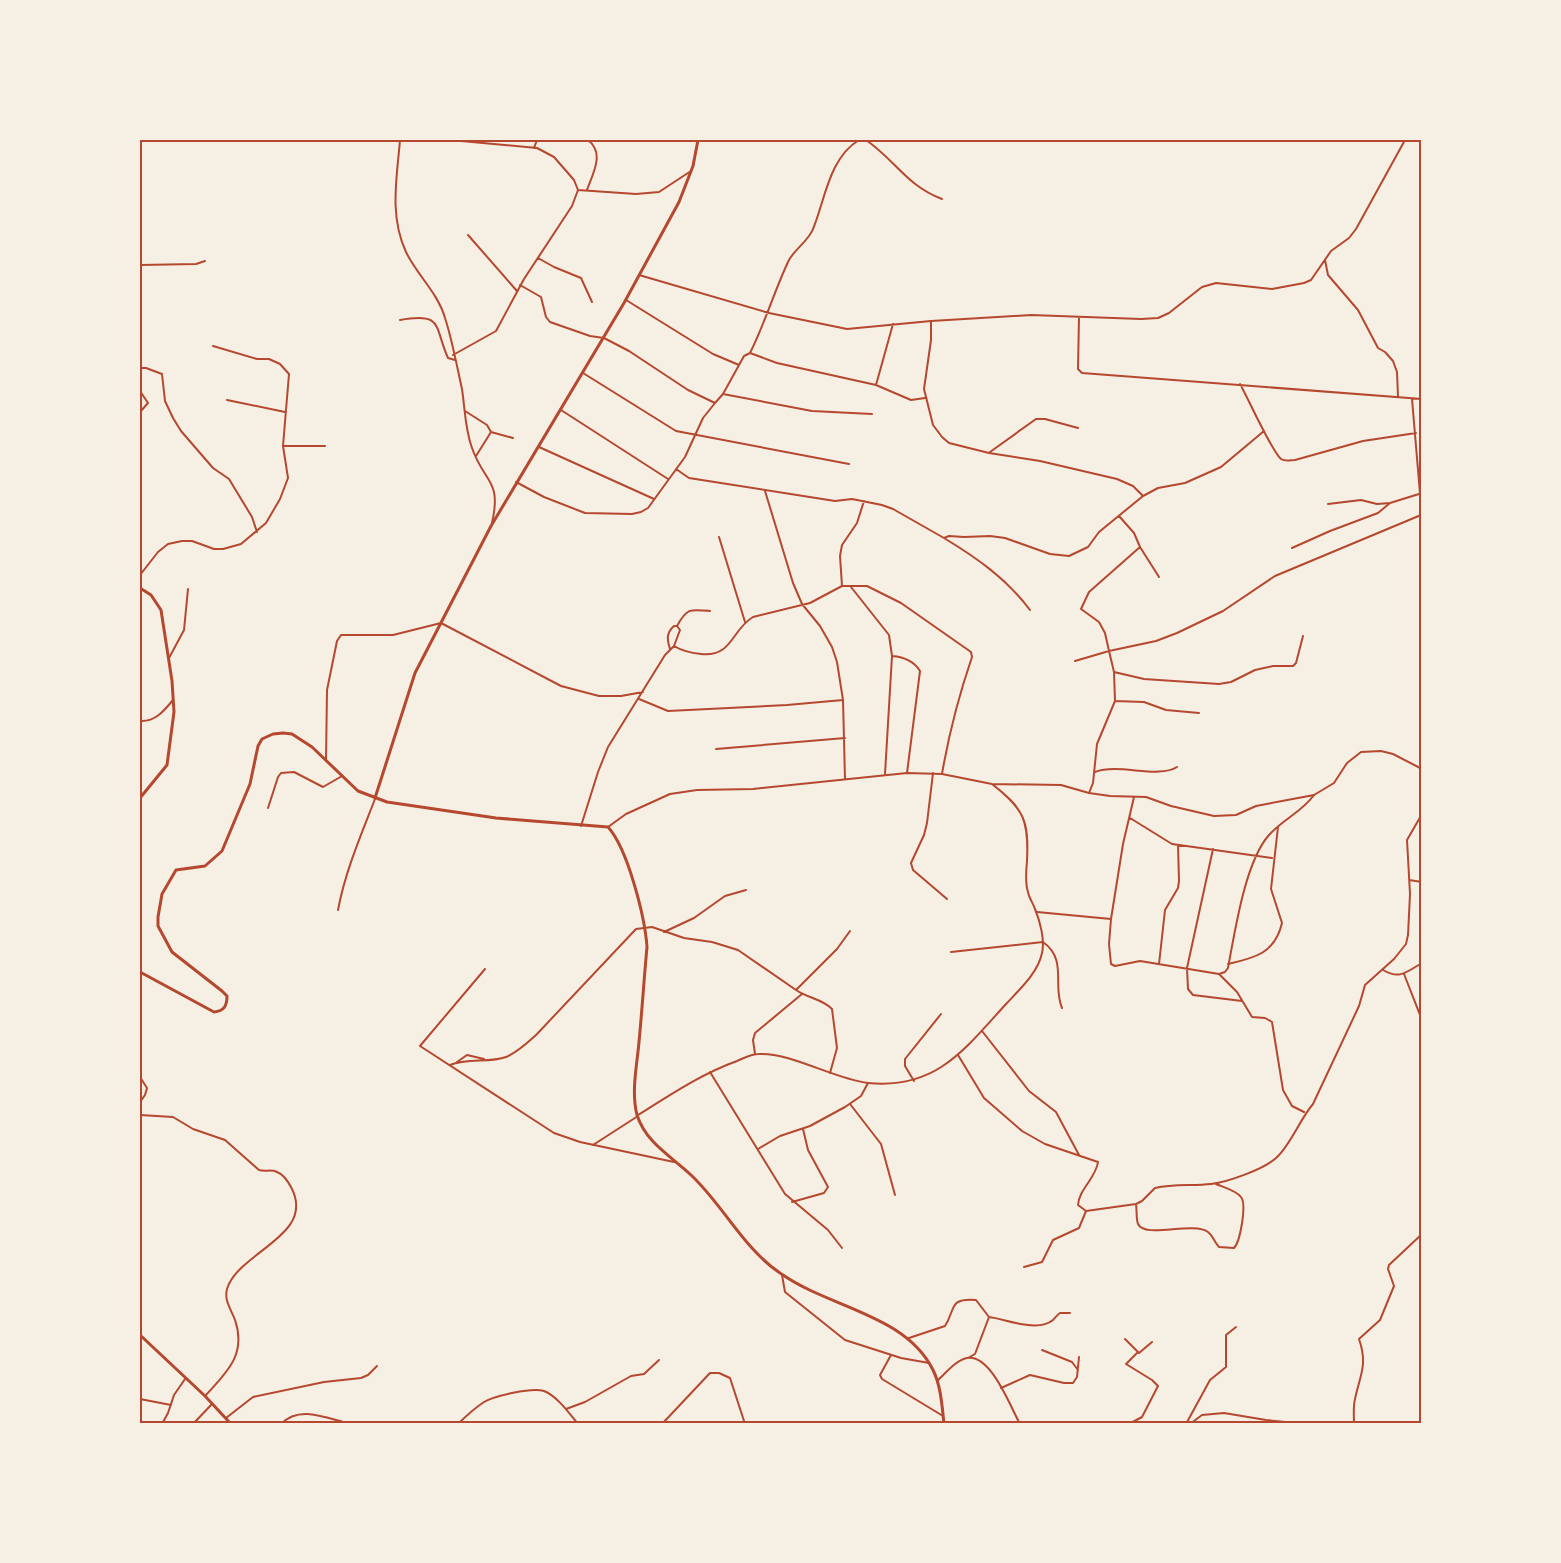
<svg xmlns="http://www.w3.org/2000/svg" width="1561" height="1563" font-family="'Times New Roman',serif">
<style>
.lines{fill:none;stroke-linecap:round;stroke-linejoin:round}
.minor{stroke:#b5482f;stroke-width:2}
.tertiary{stroke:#b5482f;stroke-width:2}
.secondary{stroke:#b5482f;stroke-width:3}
.trunk{stroke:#b5482f;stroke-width:3}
.neatline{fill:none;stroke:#b5482f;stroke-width:2}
</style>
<rect width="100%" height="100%" fill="#f6efe4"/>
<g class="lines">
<!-- minor -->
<path class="minor" d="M400 140C397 177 389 216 406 252 417 275 438 293 445 318 452 339 457 367 462 389 465 409 465 429 472 448 484 483 502 479 492 523
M450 140 537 148 554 157 574 180 578 190 572 206 524 279 496 331 453 355
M866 140C895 160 907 186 942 199
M534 148 537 140
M578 190 636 194 659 192 691 171
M587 190C593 173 605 153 588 140
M468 235 517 291
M538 258 554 267 581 278 592 302
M1325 260 1328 275 1358 310 1378 348 1385 352 1393 361 1397 372 1398 397
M140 265 196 264 205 261
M639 275 769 313 847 329 931 321 1031 315 1141 319 1158 318 1169 313 1202 287 1216 283 1272 289 1304 283 1311 280 1331 251 1349 238 1356 229 1405 140
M626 300 713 354 739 365
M1079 317 1078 369 1082 373 1422 399
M400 320C444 312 434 327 448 358L455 360
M931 321V340L924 389 933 425 942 437 949 443 989 453 1040 461 1117 479 1133 486 1142 495
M750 353C765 323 774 292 788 262 793 250 808 242 813 229 825 200 829 158 859 140
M140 368H146L162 374 165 401 173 418 181 431 213 468 229 479 252 517 257 532
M583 373 676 431 849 464
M1240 384C1248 398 1272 452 1281 459 1285 462 1291 460 1295 460L1363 441 1416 433
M876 385 893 324
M723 394 812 411 872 414
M1412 399 1422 517
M227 400 285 412
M715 403 723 394 744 356 750 353 777 363 876 385 911 400 925 398
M561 410 668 479
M465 411 487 425 491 432 476 456
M140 412 148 403 140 391
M491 432 513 438
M283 446H325
M539 447 654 499
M990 452 1036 419H1045L1078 428
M676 469 689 478 835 501 852 499 882 505 893 509 944 538 949 536 964 537 990 536 1005 538 1050 554 1069 556 1088 547 1099 532 1143 496 1158 488 1185 483 1221 467 1264 431
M516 482 544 497 585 513 632 514 641 512 648 508 685 457 703 418 715 403 688 390 629 351 604 338 590 336 550 322 546 317 541 297 520 285
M765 491 793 583 802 604 820 626 832 647 837 662 843 700 845 779
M1328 504 1361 500 1377 504 1390 503 1419 494
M719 537 745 622
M944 538C977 558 1007 579 1030 610
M1140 547 1159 577
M1292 548 1330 531 1378 513 1390 503
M140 575 158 552 168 544 182 541H192L214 549H223L241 544 266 523 280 499 288 478 283 446 289 374 280 364 269 359H257L213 346
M842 586 840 556 842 545 857 523 864 501
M851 587 889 635 892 656 885 774
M677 626C687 608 690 609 710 611
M674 646C682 651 692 653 701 654 733 657 731 630 753 617L810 603 842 586H867L901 603 971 652 972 657C959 695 949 733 942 774
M892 656C904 657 914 661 920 671L907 773
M169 658 184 630 188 589
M1075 661 1109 651 1105 633 1099 622 1081 609 1089 592 1140 547 1134 533 1119 516
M1114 672 1144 679 1219 684 1231 682 1255 670 1273 666H1293L1296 663 1303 636
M639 699 668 711 787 705 843 700
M1115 701 1144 702 1166 710 1199 713
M140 721C155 722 164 711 173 700
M716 749 845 738
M326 760 327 690 337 641 341 635H393L441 623 561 686 599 696H621L643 692
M1095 772C1119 763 1158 779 1177 767
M933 773 927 823 924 835 911 863 913 870 947 899
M1089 793 1093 783 1097 744 1115 701 1114 672 1109 651 1156 641 1177 633 1223 611 1275 576 1421 515
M1134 797 1123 844 1111 919 1109 944 1111 964 1115 966 1140 961 1219 974 1225 972 1228 968C1235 931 1245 862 1269 835 1283 819 1302 812 1314 795
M268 808 278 777 281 773 294 772 323 787 342 776
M1130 818 1172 844 1272 858
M581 826 598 772 608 747 665 655 674 646 680 630 677 626H674C666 633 667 640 670 649
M1213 849 1187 968 1188 989 1193 995 1242 1001
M1409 880 1422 882
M338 910C345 872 361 835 375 799
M1037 912 1111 919
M664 932 694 918 725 896 746 890
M951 952 1043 942C1068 960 1052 985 1062 1008
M1159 964 1165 910 1178 888 1179 881 1178 845
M1228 964C1255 958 1275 953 1282 923L1271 889 1278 827
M485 969 420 1046 554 1133 580 1142 674 1162
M1383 970C1400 980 1406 972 1422 963
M1219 974 1237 992 1252 1017 1265 1018 1272 1022 1283 1090 1292 1106 1304 1112
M1404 974 1422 1020
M796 990C807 998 823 999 832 1009L837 1048 830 1073
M982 1031 1029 1091 1056 1112 1079 1155
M755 1054 753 1040 755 1033 802 994
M958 1055 984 1098 1022 1131 1045 1144 1098 1162C1096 1178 1079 1189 1078 1205L1086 1211 1136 1204 1142 1201 1155 1188C1173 1184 1193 1186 1211 1184 1228 1182 1264 1169 1276 1158 1290 1146 1300 1119 1313 1104L1359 1006 1365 985 1394 959 1406 944 1408 935 1410 894 1407 840 1422 814
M457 1062 467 1055 484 1059
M450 1065C467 1058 490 1063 506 1057 518 1052 528 1042 537 1034L636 929 652 927 684 938 712 942 738 950 796 990 837 949 850 931
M710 1072 785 1194 828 1230 842 1248
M140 1077 147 1088 145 1095 140 1102
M914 1081 905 1066V1059L941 1014
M850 1104 881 1144 895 1195
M140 1115 173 1117 193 1129 225 1140 259 1170C265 1172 271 1169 277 1172 283 1174 289 1183 292 1189 315 1236 238 1252 227 1289 224 1301 231 1309 235 1320 247 1355 226 1373 205 1396
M593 1145 638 1116
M758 1149 780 1136 810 1126 845 1107 861 1096 868 1083
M792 1202 824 1193 828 1187 808 1150 803 1129
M1136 1204C1137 1210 1136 1219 1138 1224 1145 1239 1193 1221 1208 1232 1213 1236 1215 1243 1219 1247L1234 1248C1240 1242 1247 1205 1241 1197 1237 1191 1223 1187 1216 1184
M1024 1267 1042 1262 1053 1240 1079 1228 1086 1211
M782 1275 785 1292 845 1340 901 1358 929 1363
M909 1338 945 1326C956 1309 948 1298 976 1300L989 1317
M1125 1339 1138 1352 1126 1364 1152 1380 1158 1386 1142 1417 1129 1424
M1042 1350 1072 1362 1078 1370
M1139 1353 1152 1342
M891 1355 880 1375 882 1379 943 1416
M968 1358 975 1354 989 1317C1006 1319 1037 1333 1053 1320 1055 1318 1057 1315 1060 1313H1070
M937 1381C945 1374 956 1360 967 1358 991 1354 1010 1406 1020 1424
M1001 1388 1030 1375 1064 1383H1073L1077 1377 1079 1357
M140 1399 171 1405
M566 1409 585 1402 631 1376 644 1374 659 1360
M226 1418 253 1397 324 1382 361 1378 368 1375 377 1366
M162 1424 168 1413 174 1395 185 1379
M193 1424 212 1404
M281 1424C300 1404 328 1419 351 1424
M406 1424H426
M458 1424C466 1416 475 1408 484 1402 494 1396 532 1387 544 1391 557 1396 569 1413 578 1424
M662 1424 710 1373H719L730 1378 745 1424
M1186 1424 1210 1380 1226 1367V1335L1236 1327
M1190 1424 1202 1415 1224 1413 1266 1420 1306 1424
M1354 1424C1354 1416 1353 1407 1355 1399 1360 1375 1368 1365 1359 1339L1380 1320 1394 1286 1388 1269 1389 1265 1422 1234"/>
<!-- tertiary -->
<path class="tertiary" d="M608 827 626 814 670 794 697 790 753 789 907 773 942 774 992 784 1061 785 1089 793 1110 796 1146 797 1171 806 1214 816 1236 815 1256 806 1314 795 1334 783 1347 763 1361 752 1381 751 1393 754 1422 769
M638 1115C670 1095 701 1074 737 1061 744 1058 751 1054 759 1054 790 1052 834 1079 868 1083 936 1090 965 1049 1006 1004 1019 990 1038 973 1042 953 1045 940 1040 921 1035 909 1033 903 1029 898 1028 892 1025 883 1026 871 1027 861 1029 820 1024 809 992 784"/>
<!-- secondary -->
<path class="secondary" d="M375 798 415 673 491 526 624 303 679 202 693 166 698 140
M140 1335 205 1396 231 1424"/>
<!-- trunk -->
<path class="trunk" d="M140 588 151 595 161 610 172 681 174 712 167 765 140 798
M140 972 214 1012C224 1011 227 1006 227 996L222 991 172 952 158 926V917L162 894 176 870 205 866 222 851 250 784 258 746 262 739 273 734 283 733 292 734 312 747 358 791 387 802 496 818 608 827C628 849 645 918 647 947 644 979 642 1011 639 1042 637 1065 631 1092 637 1115 646 1143 671 1156 691 1175 724 1206 744 1250 783 1275 831 1308 906 1315 933 1370 941 1386 942 1406 944 1424"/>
</g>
<!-- border -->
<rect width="1561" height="1563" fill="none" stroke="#f6efe4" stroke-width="282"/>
<rect x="141" y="141" width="1279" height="1281" class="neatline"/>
</svg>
